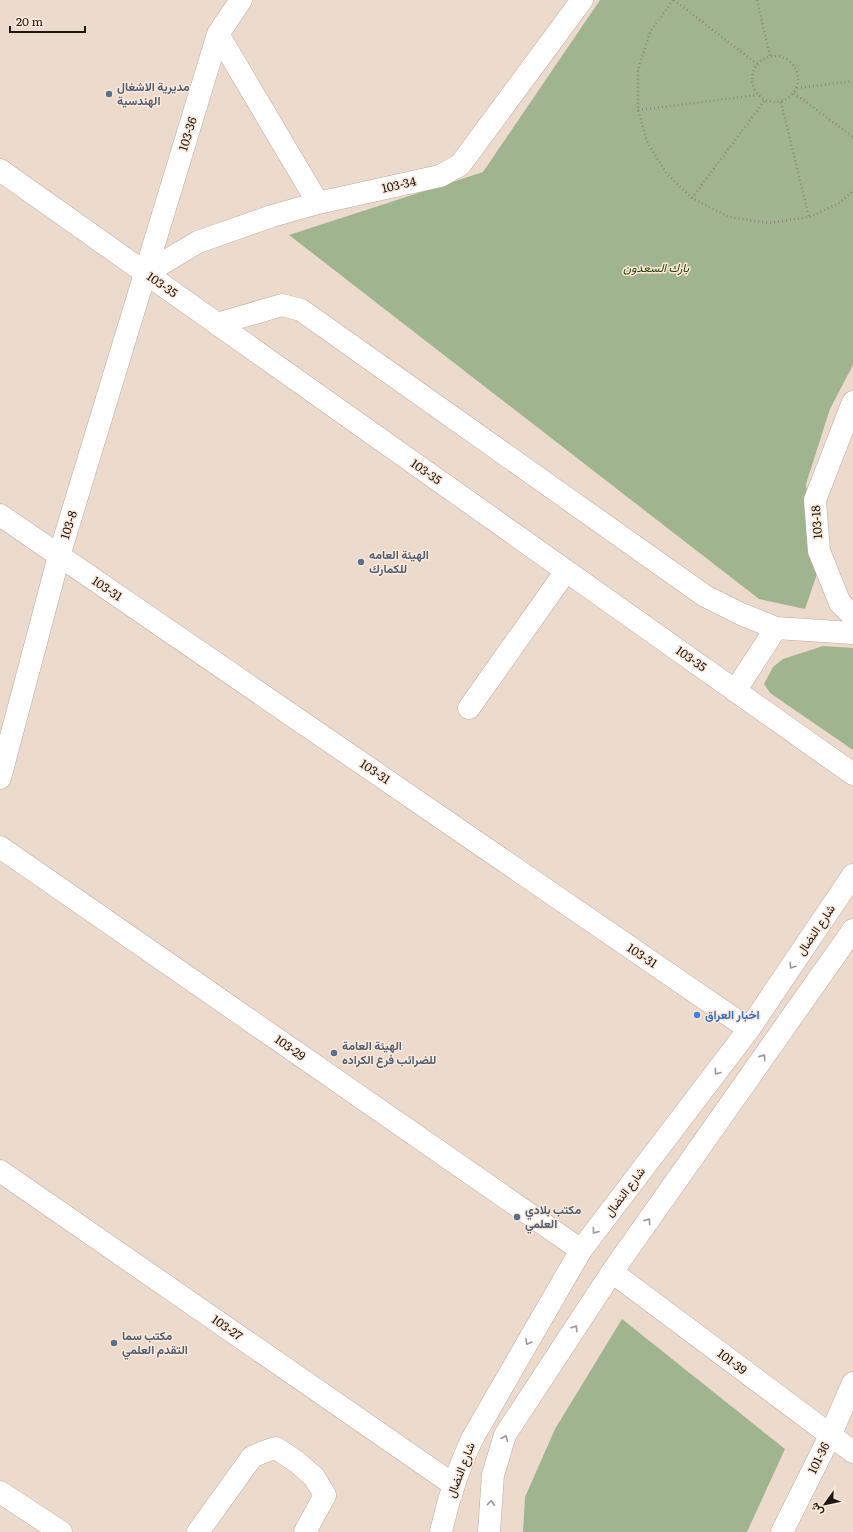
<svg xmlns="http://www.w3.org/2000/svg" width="853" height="1532" font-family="Literata,Vazirmatn,serif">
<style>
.green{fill:#a1b490}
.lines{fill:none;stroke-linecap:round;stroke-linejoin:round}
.minor-casing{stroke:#bbaa9c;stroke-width:23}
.major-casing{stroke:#bbaa9c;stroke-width:23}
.path{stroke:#91857a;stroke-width:2.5;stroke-dasharray:1 3;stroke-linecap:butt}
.minor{stroke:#fff;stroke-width:22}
.major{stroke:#fff;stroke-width:22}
.oneway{stroke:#9a9795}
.service-dot{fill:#5c6f8a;stroke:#fae8d9;stroke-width:1.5}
.shop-dot{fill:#3f7fe0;stroke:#fae8d9;stroke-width:1.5}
.labels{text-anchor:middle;stroke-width:3;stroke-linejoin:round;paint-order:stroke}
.service-label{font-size:12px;font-weight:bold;fill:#4e5e75;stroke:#fae8d9;text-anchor:start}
.street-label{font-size:12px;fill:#1e1813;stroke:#fae8d9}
.park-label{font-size:12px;font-style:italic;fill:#294402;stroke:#fae8d9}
.shop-label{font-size:12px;font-weight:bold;fill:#366cbe;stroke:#fae8d9;text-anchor:start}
</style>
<rect width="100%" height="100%" fill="#ecdbcc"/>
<!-- green -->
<path class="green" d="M600 0H853V365L830 409 806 484 818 571 805 609 759 599 289 235 483 172Z
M823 646 853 648V750L770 693 764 684 773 667 783 659Z
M622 1319 785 1449 747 1532H523L525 1497 555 1429Z"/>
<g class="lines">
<!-- minor casing -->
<g class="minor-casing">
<path id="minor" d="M218 34 318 203
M0 170 853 774
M146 273 198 242 272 216 318 203 440 176 460 165 582 0
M217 324 282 305 301 310 705 596 741 614 776 628 853 633
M853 402 815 500 819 551 840 603 853 616
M0 515 749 1029
M735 691 776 628
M469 708 566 571
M0 778 59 556 218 34 241 0
M0 847 581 1250
M0 1171 454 1485
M612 1272 853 1452
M0 1492 61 1532
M198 1532 252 1457 266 1451 276 1448 297 1462 314 1477 325 1495 305 1532
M782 1532 830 1436 853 1383"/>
</g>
<!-- major casing -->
<g class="major-casing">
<path id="major" d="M441 1532C448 1500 458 1469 472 1439L581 1250 749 1029 853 875
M489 1532 493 1475 505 1435 612 1272 853 930"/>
</g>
<!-- path -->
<path class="path" d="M673 0 650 32 638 70V110L648 144 667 174 692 198 729 217 769 223 809 217 838 204 853 191
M674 0 757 64
M757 0 770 56
M752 79a23 23 0 1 1 46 0a23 23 0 1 1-46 0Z
M797 88 853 81
M794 93 853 137
M781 102 809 217
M638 110 757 95
M692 198 765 100"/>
<!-- minor -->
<use href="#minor" class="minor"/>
<!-- major -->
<use href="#major" class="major"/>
</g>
<!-- one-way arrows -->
<defs><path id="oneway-chevron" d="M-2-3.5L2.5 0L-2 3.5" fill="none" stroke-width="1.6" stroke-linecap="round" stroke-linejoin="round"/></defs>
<g class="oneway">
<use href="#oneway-chevron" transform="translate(792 966) rotate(124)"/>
<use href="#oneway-chevron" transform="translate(763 1057) rotate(-55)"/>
<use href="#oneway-chevron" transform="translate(717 1072) rotate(127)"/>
<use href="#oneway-chevron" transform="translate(648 1221) rotate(-55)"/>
<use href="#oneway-chevron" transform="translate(595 1231) rotate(127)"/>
<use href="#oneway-chevron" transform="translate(575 1328) rotate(-57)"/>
<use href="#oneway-chevron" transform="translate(528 1342) rotate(120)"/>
<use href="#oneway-chevron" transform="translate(505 1438) rotate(-67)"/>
<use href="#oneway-chevron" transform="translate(491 1503) rotate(-86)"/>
</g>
<!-- markers -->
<g class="service-dot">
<circle cx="109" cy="94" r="4"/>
<circle cx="361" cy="562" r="4"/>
<circle cx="334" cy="1053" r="4"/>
<circle cx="517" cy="1217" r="4"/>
<circle cx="114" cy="1343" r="4"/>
</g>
<circle class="shop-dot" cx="697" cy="1015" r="4"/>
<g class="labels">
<!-- service labels -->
<g class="service-label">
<text x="117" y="91">مديرية الاشغال<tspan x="117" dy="14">الهندسية</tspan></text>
<text x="369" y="559">الهيئة العامه<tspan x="369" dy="14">للكمارك</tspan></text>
<text x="342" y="1050">الهيئة العامة<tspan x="342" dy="14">للضرائب فرع الكراده</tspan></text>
<text x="525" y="1214">مكتب بلادي<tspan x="525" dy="14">العلمي</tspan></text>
<text x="122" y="1340">مكتب سما<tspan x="122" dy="14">التقدم العلمي</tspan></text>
</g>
<!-- street labels -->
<g class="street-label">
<text transform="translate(188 134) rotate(-73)" y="4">103-36</text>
<text transform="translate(399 185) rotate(-13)" y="4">103-34</text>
<text transform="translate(162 285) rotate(35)" y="4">103-35</text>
<text transform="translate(426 472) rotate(35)" y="4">103-35</text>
<text transform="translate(817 522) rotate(-94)" y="4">103-18</text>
<text transform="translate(69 525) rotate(-73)" y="4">103-8</text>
<text transform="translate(107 589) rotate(34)" y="4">103-31</text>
<text transform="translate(691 659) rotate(35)" y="4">103-35</text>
<text transform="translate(375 772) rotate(34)" y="4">103-31</text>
<text transform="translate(816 930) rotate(-56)" y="4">شارع النضال</text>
<text transform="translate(642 956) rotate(34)" y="4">103-31</text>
<text transform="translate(290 1048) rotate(35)" y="4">103-29</text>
<text transform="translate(625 1192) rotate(-53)" y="4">شارع النضال</text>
<text transform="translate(227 1328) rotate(35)" y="4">103-27</text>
<text transform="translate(732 1362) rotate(37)" y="4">101-39</text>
<text transform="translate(819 1458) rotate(-64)" y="4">101-36</text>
<text transform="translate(461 1470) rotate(-69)" y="4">شارع النضال</text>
</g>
<!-- park labels -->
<g class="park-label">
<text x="656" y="272">بارك السعدون</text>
</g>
<!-- shop labels -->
<g class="shop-label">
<text x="705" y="1019">اخبار العراق</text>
</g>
</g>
<!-- north arrow -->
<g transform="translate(825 1504) rotate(237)" stroke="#fae8d9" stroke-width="3" paint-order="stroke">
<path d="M0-3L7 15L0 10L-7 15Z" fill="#1e1813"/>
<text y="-6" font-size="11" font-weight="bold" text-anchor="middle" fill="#1e1813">ش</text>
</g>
<!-- scale -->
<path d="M10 26v6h75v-6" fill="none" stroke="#1e1813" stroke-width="2"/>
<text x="16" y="26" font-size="12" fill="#1e1813" stroke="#fae8d9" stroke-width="3" paint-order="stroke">20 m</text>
</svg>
